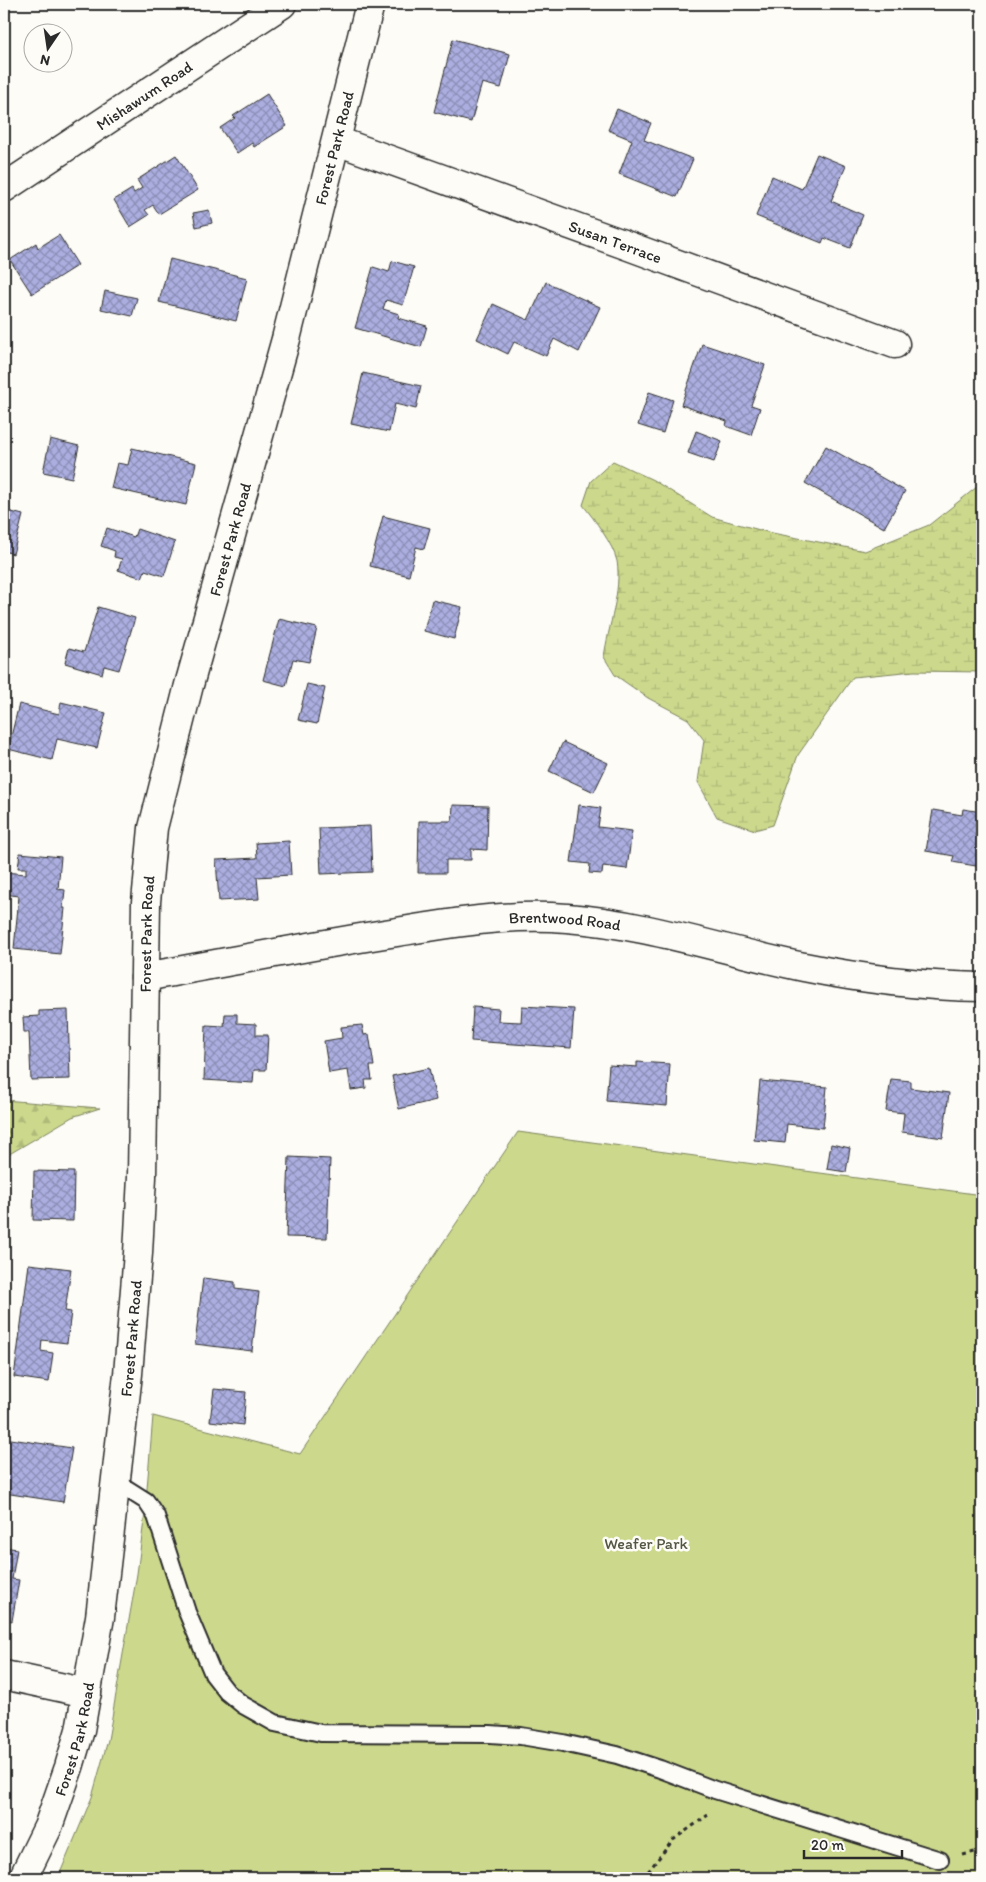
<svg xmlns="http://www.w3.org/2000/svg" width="986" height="1882" font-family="Itim,sans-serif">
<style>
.forest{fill:url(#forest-firs);stroke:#7c825c}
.wetland{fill:url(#wetland-marsh);stroke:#7c825c}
.park{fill:#ccd98c;stroke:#7c825c}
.building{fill:url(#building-cross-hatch);stroke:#2b2b2b}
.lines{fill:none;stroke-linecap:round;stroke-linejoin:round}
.service-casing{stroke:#2b2b2b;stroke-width:20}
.minor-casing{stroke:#2b2b2b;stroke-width:31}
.tertiary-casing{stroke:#2b2b2b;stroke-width:31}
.secondary-casing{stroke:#2b2b2b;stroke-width:31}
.path{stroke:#2b2b2b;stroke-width:3;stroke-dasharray:4 4;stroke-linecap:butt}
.service{stroke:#fdfcf7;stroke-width:16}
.minor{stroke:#fdfcf7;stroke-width:28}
.tertiary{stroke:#fdfcf7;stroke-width:28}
.secondary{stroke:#fdfcf7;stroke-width:28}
.labels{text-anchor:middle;stroke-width:5;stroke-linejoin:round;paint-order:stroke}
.street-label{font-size:16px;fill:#2b2b2b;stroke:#fdfcf7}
.park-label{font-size:16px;fill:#535643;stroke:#fdfcf7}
</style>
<defs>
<pattern id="forest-firs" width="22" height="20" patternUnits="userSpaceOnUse" patternTransform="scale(1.25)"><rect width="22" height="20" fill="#ccd98c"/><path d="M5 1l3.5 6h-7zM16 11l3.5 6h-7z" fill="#afba79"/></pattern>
<pattern id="wetland-marsh" width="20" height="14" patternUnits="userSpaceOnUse" patternTransform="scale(1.25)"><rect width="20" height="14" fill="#ccd98c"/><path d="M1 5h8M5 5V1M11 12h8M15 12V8" fill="none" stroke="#afba79"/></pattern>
<pattern id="building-cross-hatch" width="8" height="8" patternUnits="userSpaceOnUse" patternTransform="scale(1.25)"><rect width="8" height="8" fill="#abaedf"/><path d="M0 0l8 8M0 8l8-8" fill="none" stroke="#8b8eb5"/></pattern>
</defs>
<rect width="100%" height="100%" fill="#fdfcf7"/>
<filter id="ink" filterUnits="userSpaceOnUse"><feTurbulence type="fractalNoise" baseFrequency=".02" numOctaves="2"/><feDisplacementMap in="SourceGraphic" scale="10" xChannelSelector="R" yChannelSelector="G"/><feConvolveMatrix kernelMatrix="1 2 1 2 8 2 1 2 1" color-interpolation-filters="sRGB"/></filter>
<g filter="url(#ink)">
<!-- forest -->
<path class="forest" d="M4 1100 99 1108H100L72 1117 6 1156 4 1160Z"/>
<!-- wetland -->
<path class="wetland" d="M613 461 653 480 712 517 767 532 865 551 929 525 982 483V672L914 671 853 677 798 755 773 825 755 830 717 817 698 782 704 740 688 719 648 698 615 675 604 657C608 628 622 590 617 561 613 544 594 519 583 505L591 481Z"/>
<!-- park -->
<path class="park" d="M518 1132 982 1195V1878H58L92 1797 108 1740 137 1574 145 1513 153 1416 300 1454Z"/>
<!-- building -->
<path class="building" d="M453 39 510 54 501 88 482 83 471 122 434 112Z
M267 94 287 126 254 147 252 143 237 153 220 128 235 118 233 116Z
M617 109 651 123 644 140 693 159 677 197 619 174 632 140 608 130Z
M817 154 846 166 831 201 863 215 850 248 824 238 822 243 756 216 772 176 802 189Z
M176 155 198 190 159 214 153 205 145 210 149 215 130 227 114 200 132 189 134 193 142 188 137 180Z
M209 210 212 223 196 227 193 213Z
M59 235 78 265 32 294 10 260 36 243 38 248Z
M170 259 247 278 236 321 159 302Z
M392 261 414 267 403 305 386 300 383 309 399 314 398 318 427 326 421 347 355 328 373 267 389 272Z
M546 282 600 307 579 352 554 339 546 356 514 342 508 354 477 339 493 304 528 320Z
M105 291 137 298 132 316 101 309Z
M702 344 765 365 751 405 760 408 751 435 726 426 727 421 681 405Z
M363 373 421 386 416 409 395 404 389 432 351 424Z
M649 392 673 400 663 433 638 425Z
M696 431 722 441 714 462 688 453Z
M50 439 79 446 72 478 43 472Z
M826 446 905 491 884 528 805 483Z
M132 448 196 463 186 505 111 488 117 463 128 465Z
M4 510 23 515 13 554 4 551Z
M383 516 430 528 424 549 416 547 409 576 370 566Z
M107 528 134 537 137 529 175 542 164 576 145 570 142 578 118 570 122 559 114 557 115 551 101 546Z
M432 600 462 607 454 639 424 631Z
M98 607 135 618 119 670 104 666 102 674 65 663 69 648 84 652Z
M279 619 317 628 309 662 293 659 286 686 263 680Z
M307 684 325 688 317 724 298 720Z
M61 702 106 713 97 748 57 739 52 760 8 749 19 704 59 714Z
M563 742 608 763 594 792 549 771Z
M453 805 488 806 487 850 471 849V860H446V873H418L419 821H452Z
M579 805 601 808 598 827 632 831 627 869 603 866 602 874 589 873 590 864 571 862Z
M963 809 982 812V867L952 862 954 856 926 851 933 810 962 815Z
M370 826 372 872 321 874 319 828Z
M289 841 291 875 257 877 259 899 219 901 216 860 257 858 256 843Z
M20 853 61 857 58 889 65 890 63 908H65L60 954 14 949 19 896 4 894V872L26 874V868H18Z
M522 1006 574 1009 571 1048 471 1041 473 1007 499 1009 498 1021 521 1022Z
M68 1010 70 1079 31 1080 29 1032H24L23 1017 39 1016V1011Z
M225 1014H237V1023L256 1024V1035H268L266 1070H254L253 1083 204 1080 206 1025 224 1026Z
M362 1025 364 1035 369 1034 374 1066H370L372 1080H365L366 1088 351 1090 348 1070 329 1073 324 1041 342 1038 341 1027Z
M637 1062 670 1064 667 1106 606 1101 609 1065 637 1067Z
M429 1068 436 1100 399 1109 392 1076Z
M891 1079 911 1081V1088L949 1093 943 1138 902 1132 904 1113 886 1111Z
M760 1081 827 1087 823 1128 787 1124 785 1143 754 1140Z
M831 1144 850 1148 846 1172 827 1169Z
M289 1157 330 1159 327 1238 286 1237Z
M34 1171 74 1172 73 1221 33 1220Z
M29 1264 71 1269 65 1311 71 1312 67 1343 42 1340 41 1351 53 1353 49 1382 14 1377Z
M203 1278 235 1282V1289L259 1292 252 1351 195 1344Z
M214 1389 246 1392 243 1425 210 1421Z
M4 1438 72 1448 63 1502 4 1493Z
M4 1547 17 1549 12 1579 19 1580 12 1621 4 1619Z"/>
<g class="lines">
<!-- service casing -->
<g class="service-casing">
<path id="service" d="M116 1482 146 1501 156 1516 187 1612 213 1674 227 1692 243 1705 275 1723 321 1733 490 1734 521 1736 563 1743 617 1755 660 1769 715 1790 940 1860"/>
</g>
<!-- minor casing -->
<g class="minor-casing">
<g id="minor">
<path id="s1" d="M337 141 623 244 895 344"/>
<path id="s2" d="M145 977C229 962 313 945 397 932 453 923 510 913 567 918 648 924 725 951 804 967 863 979 922 986 982 987"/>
<path d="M4 1675 87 1693"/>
</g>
</g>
<!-- tertiary casing -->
<g class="tertiary-casing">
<g id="tertiary">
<path id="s3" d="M23 1878 48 1827 69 1767 80 1730 100 1617 128 1374 138 1253 142 1177 146 902 153 828 189 685 286 339 370 4"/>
</g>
</g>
<!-- secondary casing -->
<g class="secondary-casing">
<g id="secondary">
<path id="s4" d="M4 188 282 4"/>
</g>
</g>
<!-- path -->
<path class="path" d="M963 1855 982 1850
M643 1878 673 1840 708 1815"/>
<!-- service -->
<use href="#service" class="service"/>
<!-- minor -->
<use href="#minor" class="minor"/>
<!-- tertiary -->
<use href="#tertiary" class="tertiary"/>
<!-- secondary -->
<use href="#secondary" class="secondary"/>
</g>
</g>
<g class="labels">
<!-- street labels -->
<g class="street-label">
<text dy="6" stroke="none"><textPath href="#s4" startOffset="168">Mishawum Road</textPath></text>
<text dy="6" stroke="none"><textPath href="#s3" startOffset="1769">Forest Park Road</textPath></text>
<text dy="6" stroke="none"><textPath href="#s1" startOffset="296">Susan Terrace</textPath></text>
<text dy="6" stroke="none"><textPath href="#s3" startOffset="1364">Forest Park Road</textPath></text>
<text dy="6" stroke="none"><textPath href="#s2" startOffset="425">Brentwood Road</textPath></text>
<text dy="6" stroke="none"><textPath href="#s3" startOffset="959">Forest Park Road</textPath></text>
<text dy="6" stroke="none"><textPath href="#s3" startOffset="554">Forest Park Road</textPath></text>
<text dy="6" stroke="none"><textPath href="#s3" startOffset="149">Forest Park Road</textPath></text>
</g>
<!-- park labels -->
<g class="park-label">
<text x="646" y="1549">Weafer Park</text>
</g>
</g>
<!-- margin -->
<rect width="986" height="1882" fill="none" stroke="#fdfcf7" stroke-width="20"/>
<rect x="10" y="10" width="966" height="1862" fill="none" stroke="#2b2b2b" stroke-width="2" filter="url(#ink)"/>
<!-- north arrow -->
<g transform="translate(48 48) rotate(193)"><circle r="24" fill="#fdfcf7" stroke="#a9a8a5"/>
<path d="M0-4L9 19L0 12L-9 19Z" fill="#2b2b2b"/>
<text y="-8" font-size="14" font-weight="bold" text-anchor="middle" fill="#2b2b2b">N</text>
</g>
<!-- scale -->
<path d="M804 1850v8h98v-8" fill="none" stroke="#2b2b2b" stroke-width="2.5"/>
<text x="811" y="1850" font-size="15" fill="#2b2b2b" stroke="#fdfcf7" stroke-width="4" paint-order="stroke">20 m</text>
</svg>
